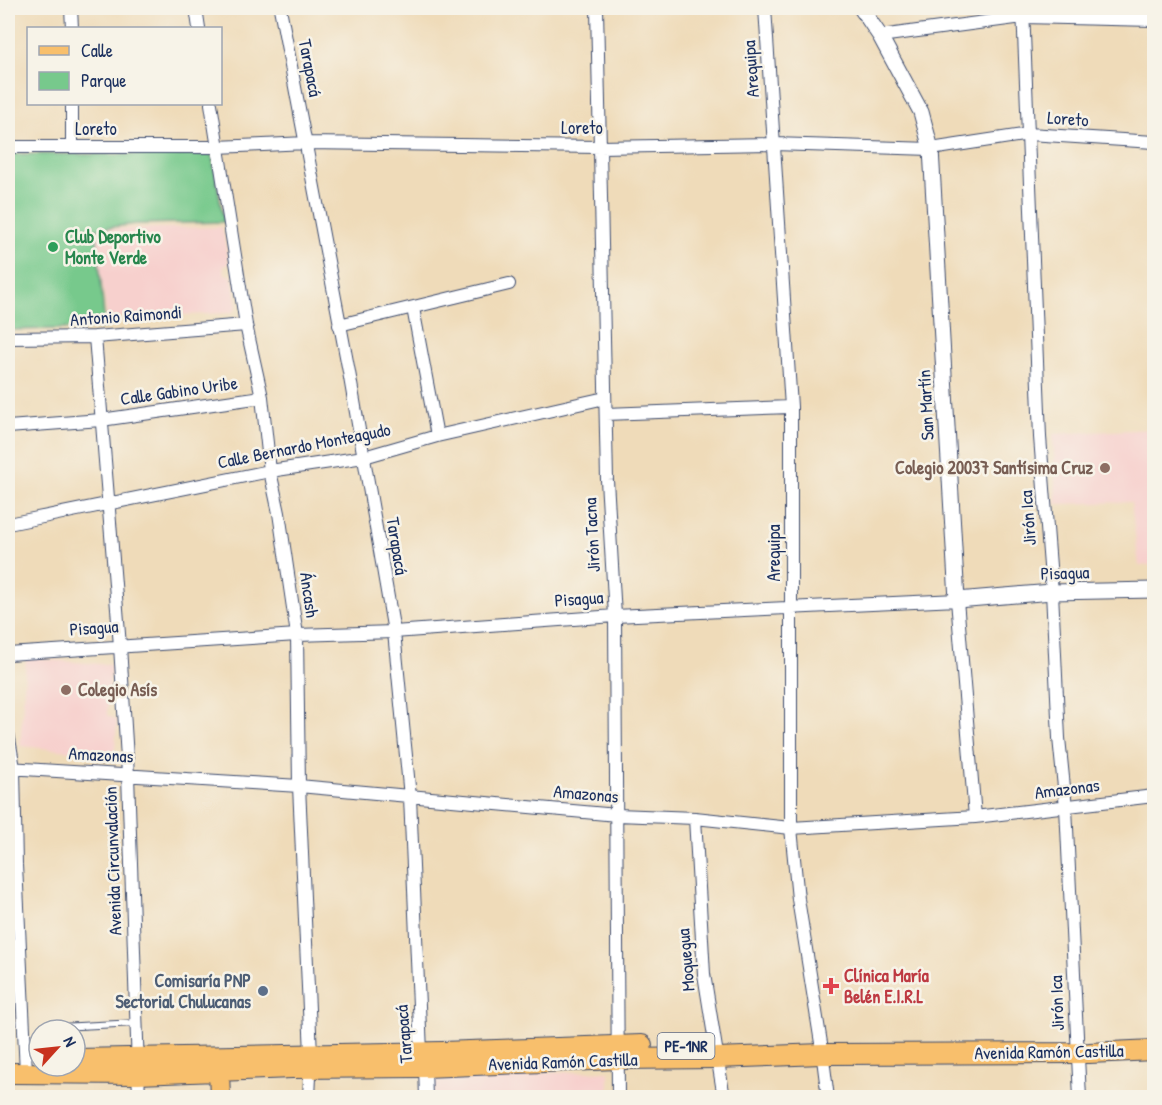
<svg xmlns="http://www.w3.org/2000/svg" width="1162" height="1105" font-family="'Patrick Hand',sans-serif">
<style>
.built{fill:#f7d0cd}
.green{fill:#77c98c;stroke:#497c75;stroke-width:1.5}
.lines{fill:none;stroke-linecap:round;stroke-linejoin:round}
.service-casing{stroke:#3b496c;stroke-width:8}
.minor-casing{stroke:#3b496c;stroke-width:14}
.tertiary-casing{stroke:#3b496c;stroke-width:17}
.primary-casing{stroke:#3b496c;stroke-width:22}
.service{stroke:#fff;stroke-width:6}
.minor{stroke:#fff;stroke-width:12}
.tertiary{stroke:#fff;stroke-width:15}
.primary{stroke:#f8bf6c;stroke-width:20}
.leisure-dot{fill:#2e9e5b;stroke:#f7f3e8;stroke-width:2}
.education-dot{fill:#8d6e63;stroke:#f7f3e8;stroke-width:2}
.health-dot{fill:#e0444e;stroke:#f7f3e8;stroke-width:2}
.service-dot{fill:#5c6f8a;stroke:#f7f3e8;stroke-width:2}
.labels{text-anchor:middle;stroke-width:5;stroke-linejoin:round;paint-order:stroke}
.shield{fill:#f7f3e8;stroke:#5d6a87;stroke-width:1.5}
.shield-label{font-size:16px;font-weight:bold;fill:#1b2f5e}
.street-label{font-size:18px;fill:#1b2f5e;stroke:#f7f3e8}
.leisure-label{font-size:18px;font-weight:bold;fill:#27864d;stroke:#f7f3e8;text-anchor:start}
.education-label{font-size:18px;font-weight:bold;fill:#785e54;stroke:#f7f3e8;text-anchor:end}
.health-label{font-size:18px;font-weight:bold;fill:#be3a42;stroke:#f7f3e8;text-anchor:start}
.service-label{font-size:18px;font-weight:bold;fill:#4e5e75;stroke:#f7f3e8;text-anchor:end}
</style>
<rect width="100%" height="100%" fill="#f7f3e8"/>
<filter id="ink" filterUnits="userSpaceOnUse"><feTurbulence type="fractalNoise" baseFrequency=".0167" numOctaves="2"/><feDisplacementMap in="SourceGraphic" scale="12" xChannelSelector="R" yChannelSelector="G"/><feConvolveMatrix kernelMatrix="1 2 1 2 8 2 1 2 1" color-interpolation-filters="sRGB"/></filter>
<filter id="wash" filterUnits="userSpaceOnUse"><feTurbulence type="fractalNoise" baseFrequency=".008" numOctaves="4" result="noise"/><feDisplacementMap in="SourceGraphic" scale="24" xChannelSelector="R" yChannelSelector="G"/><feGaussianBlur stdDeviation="1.35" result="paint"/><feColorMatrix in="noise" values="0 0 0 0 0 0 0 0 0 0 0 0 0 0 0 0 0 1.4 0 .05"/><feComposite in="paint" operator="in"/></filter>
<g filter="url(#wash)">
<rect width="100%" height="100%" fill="#efdbb9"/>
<!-- built -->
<path class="built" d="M222 227 229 263 223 267 225 274 232 276 237 306 232 313 107 318 95 229Z
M1154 429V565L1139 566 1131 502 1056 504 1053 434Z
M26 658 111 665 107 715 117 720 115 749 112 755 20 746Z
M609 1071V1097H433L432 1079 434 1077 491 1075 496 1079 502 1078 507 1074Z"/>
<!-- green -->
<path class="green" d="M8 154 212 155 224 222 136 224 96 229 105 328 8 330Z"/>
</g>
<g filter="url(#ink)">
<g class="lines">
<!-- service casing -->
<g class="service-casing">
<path id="service" d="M60 1027 136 1023"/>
</g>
<!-- minor casing -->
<g class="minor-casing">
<path id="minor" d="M71 8 72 28
M196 8 199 28
M280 8 349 372 394 632 410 797 421 1052 425 1067 426 1098
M597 8 607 480 615 616 618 1098
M765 8 791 407V828L798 899 821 1043 828 1098
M1023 8 1040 437 1052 592 1059 738 1066 807 1080 1098
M880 36 1023 17 1154 20
M72 104V147
M211 104 246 325 262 397 270 471 279 513 297 635 299 786 311 1054 309 1098
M8 147H217L306 143 600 147 774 144 931 149 1029 134 1154 142
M413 308 437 436
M339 325 509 284
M95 337 120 646 128 775 139 1098
M8 338 95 337 246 325
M606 414 791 407
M8 427 101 420 262 397
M8 524 270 471 364 457 437 436 605 398
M8 654 297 635 394 632 615 616 957 600 975 817
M8 733 14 768 16 865 26 1072
M8 768 299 786 617 815 695 818 791 828 975 817 1154 796
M695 818 704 974 724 1098"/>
</g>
<!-- tertiary casing -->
<g class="tertiary-casing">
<path id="tertiary" d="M861 8 880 36 921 112 931 149 957 600 1052 592 1154 590"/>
</g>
<!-- primary casing -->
<g class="primary-casing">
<path id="primary" d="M75 1059 442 1052 642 1045
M219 1071 220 1098
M8 1073 138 1074 292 1068 425 1067 617 1059 716 1058 822 1054 1089 1053 1154 1050"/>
</g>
<!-- service -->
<use href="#service" class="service"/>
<!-- minor -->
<use href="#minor" class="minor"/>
<!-- tertiary -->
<use href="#tertiary" class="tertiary"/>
<!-- primary -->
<use href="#primary" class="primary"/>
</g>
</g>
<!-- markers -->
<circle class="leisure-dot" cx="53" cy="247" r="6"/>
<g class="education-dot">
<circle cx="1105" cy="468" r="6"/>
<circle cx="66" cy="690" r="6"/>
</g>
<path class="health-dot" d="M828 977h6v6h6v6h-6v6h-6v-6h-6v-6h6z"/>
<circle class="service-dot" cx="263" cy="991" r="6"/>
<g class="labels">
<!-- shield labels -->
<rect class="shield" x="657.5" y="1033" width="57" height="26" rx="4.5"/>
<g class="shield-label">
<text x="686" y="1052">PE-1NR</text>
</g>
<!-- street labels -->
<g class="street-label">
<text transform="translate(310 68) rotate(79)" y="6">Tarapacá</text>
<text transform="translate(751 69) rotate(-94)" y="6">Arequipa</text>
<text transform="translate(1068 119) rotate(4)" y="6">Loreto</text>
<text x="582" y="134">Loreto</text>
<text x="96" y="135">Loreto</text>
<text transform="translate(126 316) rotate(-4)" y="6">Antonio Raimondi</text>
<text transform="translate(179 391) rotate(-8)" y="6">Calle Gabino Uribe</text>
<text transform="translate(926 405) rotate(-93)" y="6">San Martín</text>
<text transform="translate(304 446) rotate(-11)" y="6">Calle Bernardo Monteagudo</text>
<text transform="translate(1028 518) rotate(-94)" y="6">Jirón Ica</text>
<text transform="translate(592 535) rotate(-93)" y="6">Jirón Tacna</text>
<text transform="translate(397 546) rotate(81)" y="6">Tarapacá</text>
<text transform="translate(774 553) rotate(-90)" y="6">Arequipa</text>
<text transform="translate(1065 573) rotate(-2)" y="6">Pisagua</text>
<text transform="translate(309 595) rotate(82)" y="6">Áncash</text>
<text transform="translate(579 599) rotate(-4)" y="6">Pisagua</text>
<text transform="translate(94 628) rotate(-4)" y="6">Pisagua</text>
<text transform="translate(101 755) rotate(3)" y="6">Amazonas</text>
<text transform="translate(1067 789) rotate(-7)" y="6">Amazonas</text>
<text transform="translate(586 794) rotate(5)" y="6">Amazonas</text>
<text transform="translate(113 861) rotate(-92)" y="6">Avenida Circunvalación</text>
<text transform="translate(686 960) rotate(-95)" y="6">Moquegua</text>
<text transform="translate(1057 1003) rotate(-92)" y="6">Jirón Ica</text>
<text transform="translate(404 1034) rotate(-95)" y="6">Tarapacá</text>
<text transform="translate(1049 1052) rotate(-1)" y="6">Avenida Ramón Castilla</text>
<text transform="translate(563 1062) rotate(-2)" y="6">Avenida Ramón Castilla</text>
</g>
<!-- leisure labels -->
<g class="leisure-label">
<text x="65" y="243">Club Deportivo<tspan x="65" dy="21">Monte Verde</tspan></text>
</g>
<!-- education labels -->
<g class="education-label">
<text x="1093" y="474">Colegio 20037 Santísima Cruz</text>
<text x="78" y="696" text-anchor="start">Colegio Asís</text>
</g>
<!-- health labels -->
<g class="health-label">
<text x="844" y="982">Clínica María<tspan x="844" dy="21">Belén E.I.R.L</tspan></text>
</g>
<!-- service labels -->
<g class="service-label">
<text x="251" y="987">Comisaría PNP<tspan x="251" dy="21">Sectorial Chulucanas</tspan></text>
</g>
</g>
<!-- margin -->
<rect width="1162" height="1105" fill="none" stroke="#f7f3e8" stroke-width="30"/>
<!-- legend -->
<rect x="27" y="27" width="195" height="78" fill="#f7f3e8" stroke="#9fa5b1" stroke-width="1.5"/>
<rect x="39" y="46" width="30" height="9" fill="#f8bf6c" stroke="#9fa5b1" stroke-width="1.5"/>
<text x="81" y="57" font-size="18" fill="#1b2f5e">Calle</text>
<rect x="39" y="72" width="30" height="18" fill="#77c98c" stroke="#9fa5b1" stroke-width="1.5"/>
<text x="81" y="87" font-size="18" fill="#1b2f5e">Parque</text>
<!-- north arrow -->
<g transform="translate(57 1048) rotate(63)"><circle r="28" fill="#f7f3e8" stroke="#9fa5b1" stroke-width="1.5"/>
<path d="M0-4.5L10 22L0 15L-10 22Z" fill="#c8321e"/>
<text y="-9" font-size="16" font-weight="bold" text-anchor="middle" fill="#1b2f5e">N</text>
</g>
</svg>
